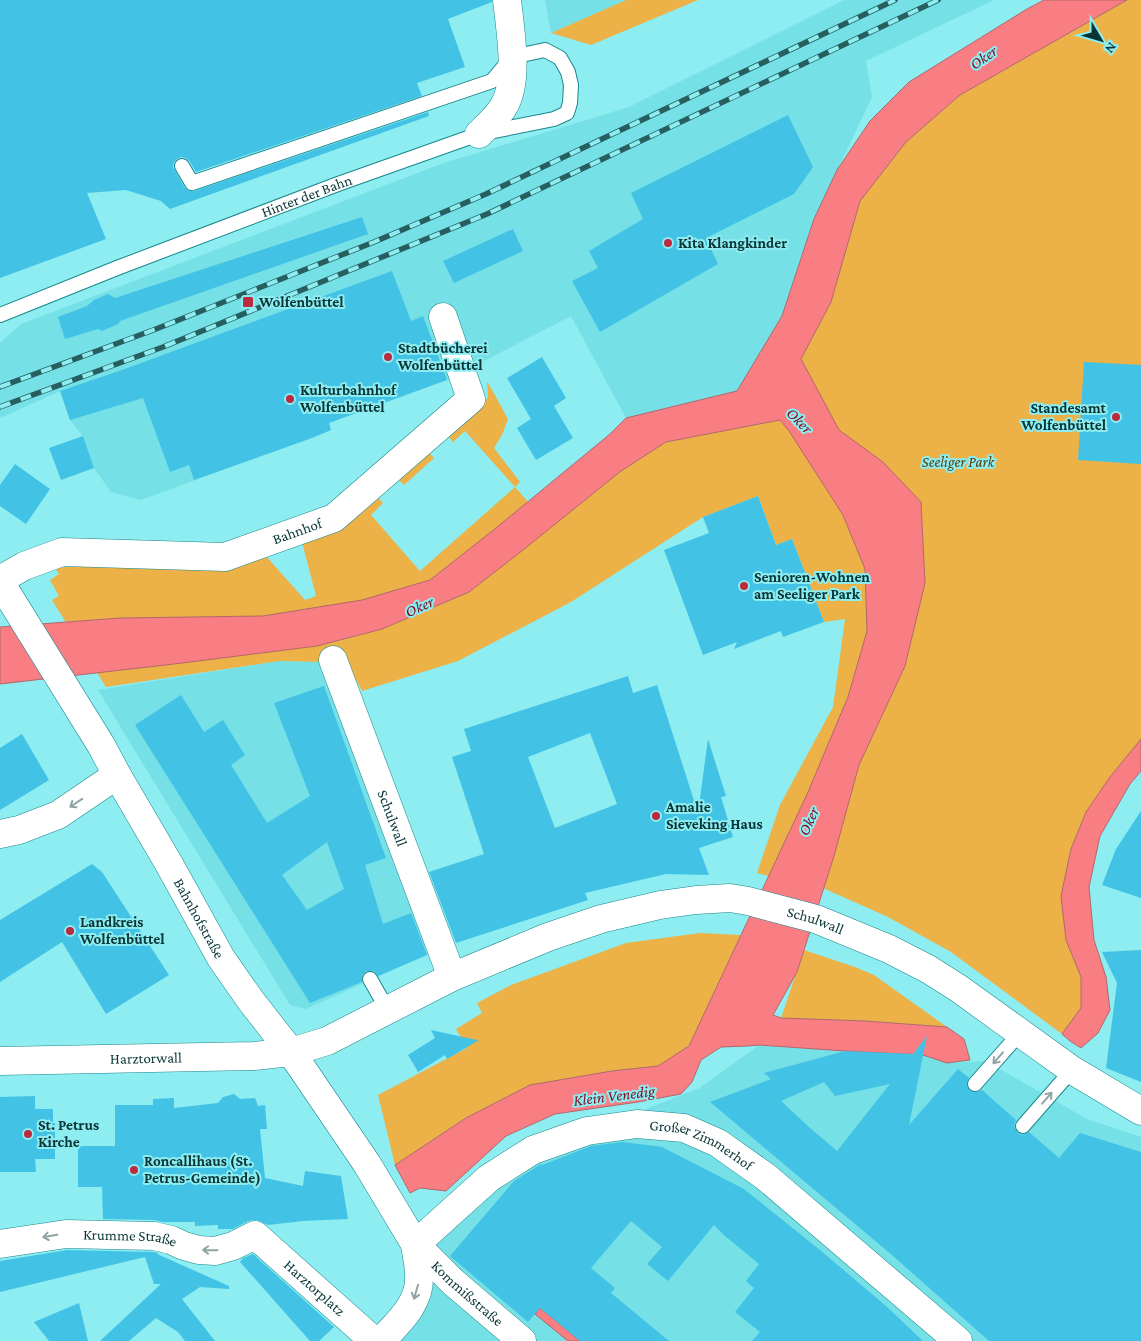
<svg xmlns="http://www.w3.org/2000/svg" width="1141" height="1341" font-family="'Crimson Pro',serif">
<style>
.built{fill:#75e0e5}
.green{fill:#ecb147}
.water{fill:#f97e83;stroke:#b1686c}
.building{fill:#42c3e6;fill-rule:evenodd}
.lines{fill:none;stroke-linecap:round;stroke-linejoin:round}
.lane-casing{stroke:#19878b;stroke-width:16}
.street-casing{stroke:#19878b;stroke-width:29}
.secondary-casing{stroke:#19878b;stroke-width:29}
.lane{stroke:#fff;stroke-width:14}
.street{stroke:#fff;stroke-width:28}
.secondary{stroke:#fff;stroke-width:28}
.rail-casing{stroke:#275f60;stroke-width:5.5}
.rail{stroke:#8dedf1;stroke-width:4;stroke-dasharray:11;stroke-linecap:butt}
.oneway{stroke:#90a4a5}
.poi-dot{fill:#bb2a3e;stroke:#8dedf1;stroke-width:2}
.labels{text-anchor:middle;stroke-width:4;stroke-linejoin:round;paint-order:stroke}
.street-label{font-size:15px;fill:#093536;stroke:#8dedf1}
.poi-label{font-size:15px;font-weight:bold;fill:#093536;stroke:#8dedf1;text-anchor:start}
.park-label{font-size:15px;font-style:italic;fill:#573e0c;stroke:#8dedf1}
.water-label{font-size:16px;font-style:italic;fill:#811124;stroke:#8dedf1}
</style>
<rect width="100%" height="100%" fill="#8dedf1"/>
<!-- built -->
<path class="built" d="M545 0H626L551 33Z
M844 0H994L866 61 872 97 814 219 782 316 737 391 626 418 571 316 447 380 326 416 331 430 141 500 111 492 94 468 83 436 70 420 60 391 0 418V343L21 324 444 163 629 107Z
M279 661 323 662 431 953 306 1009 290 1005 98 690Z
M759 1045 845 1051 923 1055 947 1063 986 1061 1087 1119 1141 1137V1341H400L413 1301 415 1244 530 1154 700 1088Z"/>
<!-- green -->
<path class="green" d="M626 0H698L591 45 551 33Z
M1127 0H1141V739L1110 777 1086 812 1071 849 1066 939 1081 977V1008L1062 1034 951 952 888 917 823 888 769 876 757 873 780 805 833 707 845 619 824 622 792 539 776 545 758 496 703 517 571 602 458 661 362 691 344 657 323 662 279 661 106 687 52 600 59 596 50 580 59 574 55 568 100 564 265 555 305 600 316 596 302 542 376 495 383 503 371 515 420 571 515 487 465 431 453 442 446 434 488 398 487 381 508 419 502 435 494 448 520 482 515 487 544 520 342 639 382 629 469 592 621 471 666 442 780 420 801 359 831 302 860 201 906 142 960 95Z
M427 450 434 458 404 485 396 477Z
M700 933 741 935 689 1046 658 1066 612 1071 530 1085 466 1118 395 1165 378 1095 467 1048 456 1029 482 1013 477 1003 511 985 626 943Z
M804 950 855 967 874 975 947 1027 865 1021 781 1018Z"/>
<!-- water -->
<path class="water" d="M1044 0H1127L960 95 906 142 860 201 831 302 801 359 839 430 883 462 921 502 925 583 905 666 859 765 834 856 797 972 773 1015 781 1018 865 1021 947 1027 964 1039 970 1060 947 1063 923 1055 845 1051 759 1045 748 1046 721 1047 701 1060 692 1082 681 1094 638 1102 555 1114 506 1136 446 1191 420 1188 410 1193 395 1165 466 1118 530 1085 612 1071 658 1066 689 1046 808 792 848 697 867 631 865 569 843 515 789 431 780 420 666 442 621 471 523 550 469 592 382 629 317 646 174 664 0 684V627L120 618 263 616 362 600 430 580 496 528 610 434 626 418 737 391 782 316 814 219 837 170 870 121 909 82 1027 9Z
M1141 739V771L1130 784 1100 836 1089 887 1094 940 1106 977 1110 1010 1098 1033 1081 1048 1070 1041 1062 1034 1081 1008V977L1066 940 1061 896 1071 849 1086 812 1110 777Z
M540 1308 580 1341H568L535 1314Z"/>
<!-- building -->
<path class="building" d="M0 0H492V2L448 19 465 67 417 83 422 96 196 172 190 162 186 158 181 157 177 159 174 162 173 167 185 188 188 190 194 191 428 112 429 116 170 209 161 201 126 190 87 193 106 239 0 278Z
M788 115 813 167 794 194 706 238 718 264 600 332 572 281 598 268 589 251 643 219 631 193Z
M362 217 368 234 120 321 118 324 102 331 98 329 65 339 58 317 87 306 94 300 108 294 115 298Z
M513 229 523 251 454 283 443 261Z
M392 271 411 321 423 316 447 380 329 423 331 430 312 438 194 480 189 465 170 472 143 398 70 420 60 391 122 370Z
M542 357 566 398 554 406 573 438 536 460 517 428 531 419 507 378Z
M1084 362 1141 365V464L1078 460Z
M83 436 94 468 61 480 49 448Z
M15 464 50 489 26 524 0 506V485Z
M758 496 776 545 792 539 824 622 783 637 781 631 734 649 737 642 703 655 664 550 709 533 703 517Z
M628 676 633 693 657 685 698 813 708 739 726 796 721 797 733 837 699 848 709 875 666 874 585 893 588 900 456 943 429 872 484 854 452 757 471 751 464 729ZM590 733 617 804 555 828 528 757Z
M324 686 386 858 365 865 383 924 411 913 427 955 378 976 374 971H366L362 975V982L310 1003 135 725 181 695 204 732 223 720 245 755 231 765 267 823 310 796 274 703ZM327 842 344 889 307 910 282 875Z
M22 734 49 780 0 810V748Z
M1141 811V898L1102 885 1116 849Z
M92 864 102 872 169 975 106 1014 62 942 0 982V920Z
M1141 950V1082L1106 1068 1117 983 1102 952Z
M431 1030 472 1039 479 1040 447 1059 445 1055 418 1072 408 1055 435 1038Z
M927 1036 909 1125 958 1069 969 1078 967 1082V1086L970 1091 977 1092 982 1090 1016 1120 1014 1125 1017 1132 1022 1135 1029 1132 1059 1158 1080 1133 1141 1152V1341H989L892 1255 710 1102 771 1079 764 1073 845 1051 913 1054ZM824 1082 835 1096 890 1084 837 1151 810 1128 781 1101Z
M234 1094 240 1099 255 1098 258 1106 265 1105 267 1129H260L265 1178 303 1186 305 1171 341 1176 348 1219 303 1221 268 1225 256 1220 248 1221 233 1229H218V1225L195 1226V1222H162L154 1220 103 1219 102 1187H78V1146H115V1105H153V1099L174 1098V1108L218 1103 223 1097Z
M35 1096V1109H53V1123H55V1159H35L36 1172H0V1097Z
M623 1142 662 1147 744 1189 820 1250 886 1306 923 1341H752L760 1332 735 1312 754 1288 746 1281 759 1264 725 1236 714 1225 668 1281 647 1264 662 1247 631 1221 591 1268 615 1288 611 1293 669 1341H580L540 1308 528 1322 450 1256 514 1181 541 1164 542 1165 591 1146Z
M67 1250 152 1252 159 1253 157 1254 229 1286V1289L200 1287 182 1299 215 1341H185L178 1332 156 1318 129 1341H100L161 1284H154L145 1257 0 1292V1261Z
M253 1254 334 1327 319 1341H310L240 1262 243 1258Z
M79 1303 88 1341H49L34 1322Z"/>
<g class="lines">
<!-- lane casing -->
<g class="lane-casing">
<g id="lane">
<path id="s1" d="M0 315 117 268 338 184 479 134 554 119 567 113 570 103 571 85 568 72 560 58 545 50 512 57 492 81 192 183 182 166"/>
<path d="M370 979 387 1009"/>
<path d="M975 1084 1020 1033"/>
<path d="M1023 1126 1072 1070"/>
</g>
</g>
<!-- street casing -->
<g class="street-casing">
<g id="street">
<path d="M479 134C488 125 499 116 505 104 519 78 510 29 507 0"/>
<path id="s2" d="M0 580 24 566 62 552 225 557 334 518 471 399 443 317"/>
<path id="s3" d="M333 660 452 977"/>
<path d="M0 834 19 830 58 815 117 775"/>
<path id="s4" d="M0 1061 254 1056 291 1052 367 1164 415 1244 453 1282 522 1341"/>
<path id="s5" d="M0 1244 66 1234 154 1236 171 1240 184 1246 199 1250 215 1251 233 1246 255 1235 374 1341"/>
<path id="s6" d="M415 1244 428 1233 489 1178 533 1150 587 1131 637 1124 684 1128 718 1143 766 1177 958 1341"/>
<path d="M381 1341C398 1323 421 1303 419 1275 419 1264 416 1254 415 1244"/>
</g>
</g>
<!-- secondary casing -->
<g class="secondary-casing">
<g id="secondary">
<path id="s7" d="M0 582 101 745 117 775 169 864 221 958 251 1001 291 1052 327 1041 452 977 548 937 601 919 660 905 696 900 730 898 748 901 816 919 889 949 928 969 958 988 1072 1070 1141 1111"/>
</g>
</g>
<!-- lane -->
<use href="#lane" class="lane"/>
<!-- street -->
<use href="#street" class="street"/>
<!-- secondary -->
<use href="#secondary" class="secondary"/>
<!-- rail casing -->
<g class="rail-casing">
<path id="rail" d="M0 387 156 329 374 242 486 194 895 0
M0 407 163 347 487 214 938 0"/>
</g>
<!-- rail -->
<use href="#rail" class="rail"/>
</g>
<!-- one-way arrows -->
<defs><path id="oneway-shaft" d="M-6 0H5M1.5-3L5.5 0L1.5 3" fill="none" stroke-width="1.6" stroke-linecap="round" stroke-linejoin="round" transform="scale(1.25)"/></defs>
<g class="oneway">
<use href="#oneway-shaft" transform="translate(76 803) rotate(146)"/>
<use href="#oneway-shaft" transform="translate(998 1058) rotate(131)"/>
<use href="#oneway-shaft" transform="translate(1047 1098) rotate(-49)"/>
<use href="#oneway-shaft" transform="translate(50 1236) rotate(171)"/>
<use href="#oneway-shaft" transform="translate(210 1250) rotate(-179)"/>
<use href="#oneway-shaft" transform="translate(416 1292) rotate(106)"/>
</g>
<!-- markers -->
<g class="poi-dot">
<circle cx="668" cy="243" r="5"/>
<rect x="242" y="296" width="12" height="12" rx="2.5"/>
<circle cx="388" cy="357" r="5"/>
<circle cx="290" cy="399" r="5"/>
<circle cx="1116" cy="417" r="5"/>
<circle cx="744" cy="586" r="5"/>
<circle cx="656" cy="816" r="5"/>
<circle cx="70" cy="931" r="5"/>
<circle cx="28" cy="1134" r="5"/>
<circle cx="134" cy="1170" r="5"/>
</g>
<g class="labels">
<!-- street labels -->
<g class="street-label">
<text dy="5" stroke="none"><textPath href="#s1" startOffset="329">Hinter der Bahn</textPath></text>
<text dy="5" stroke="none"><textPath href="#s2" startOffset="308">Bahnhof</textPath></text>
<text dy="5" stroke="none"><textPath href="#s3" startOffset="169">Schulwall</textPath></text>
<text dy="5" stroke="none"><textPath href="#s7" startOffset="391">Bahnhofstraße</textPath></text>
<text dy="5" stroke="none"><textPath href="#s7" startOffset="1111">Schulwall</textPath></text>
<text dy="5" stroke="none"><textPath href="#s4" startOffset="146">Harztorwall</textPath></text>
<text dy="5" stroke="none"><textPath href="#s6" startOffset="328">Großer Zimmerhof</textPath></text>
<text dy="5" stroke="none"><textPath href="#s5" startOffset="131">Krumme Straße</textPath></text>
<text dy="5" stroke="none"><textPath href="#s5" startOffset="341">Harztorplatz</textPath></text>
<text dy="5" stroke="none"><textPath href="#s4" startOffset="592">Kommißstraße</textPath></text>
</g>
<!-- poi labels -->
<g class="poi-label">
<text x="678" y="248">Kita Klangkinder</text>
<text x="259" y="307">Wolfenbüttel</text>
<text x="398" y="353">Stadtbücherei<tspan x="398" dy="17">Wolfenbüttel</tspan></text>
<text x="300" y="395">Kulturbahnhof<tspan x="300" dy="17">Wolfenbüttel</tspan></text>
<text x="1106" y="413" text-anchor="end">Standesamt<tspan x="1106" dy="17">Wolfenbüttel</tspan></text>
<text x="754" y="582">Senioren-Wohnen<tspan x="754" dy="17">am Seeliger Park</tspan></text>
<text x="666" y="812">Amalie<tspan x="666" dy="17">Sieveking Haus</tspan></text>
<text x="80" y="927">Landkreis<tspan x="80" dy="17">Wolfenbüttel</tspan></text>
<text x="38" y="1130">St. Petrus<tspan x="38" dy="17">Kirche</tspan></text>
<text x="144" y="1166">Roncallihaus (St.<tspan x="144" dy="17">Petrus-Gemeinde)</tspan></text>
</g>
<!-- park labels -->
<g class="park-label">
<text x="958" y="467">Seeliger Park</text>
</g>
<!-- water labels -->
<g class="water-label">
<text transform="translate(983 57) rotate(-35)" y="6">Oker</text>
<text transform="translate(800 420) rotate(45)" y="6">Oker</text>
<text transform="translate(419 606) rotate(-24)" y="6">Oker</text>
<text transform="translate(808 821) rotate(-66)" y="6">Oker</text>
<text transform="translate(614 1095) rotate(-7)" y="6">Klein Venedig</text>
</g>
</g>
<!-- north arrow -->
<g transform="translate(1101 40) rotate(128)" stroke="#8dedf1" stroke-width="4" paint-order="stroke">
<path d="M0-4L9 19L0 12L-9 19Z" fill="#093536"/>
<text y="-8" font-size="14" font-weight="bold" text-anchor="middle" fill="#093536">N</text>
</g>
</svg>
